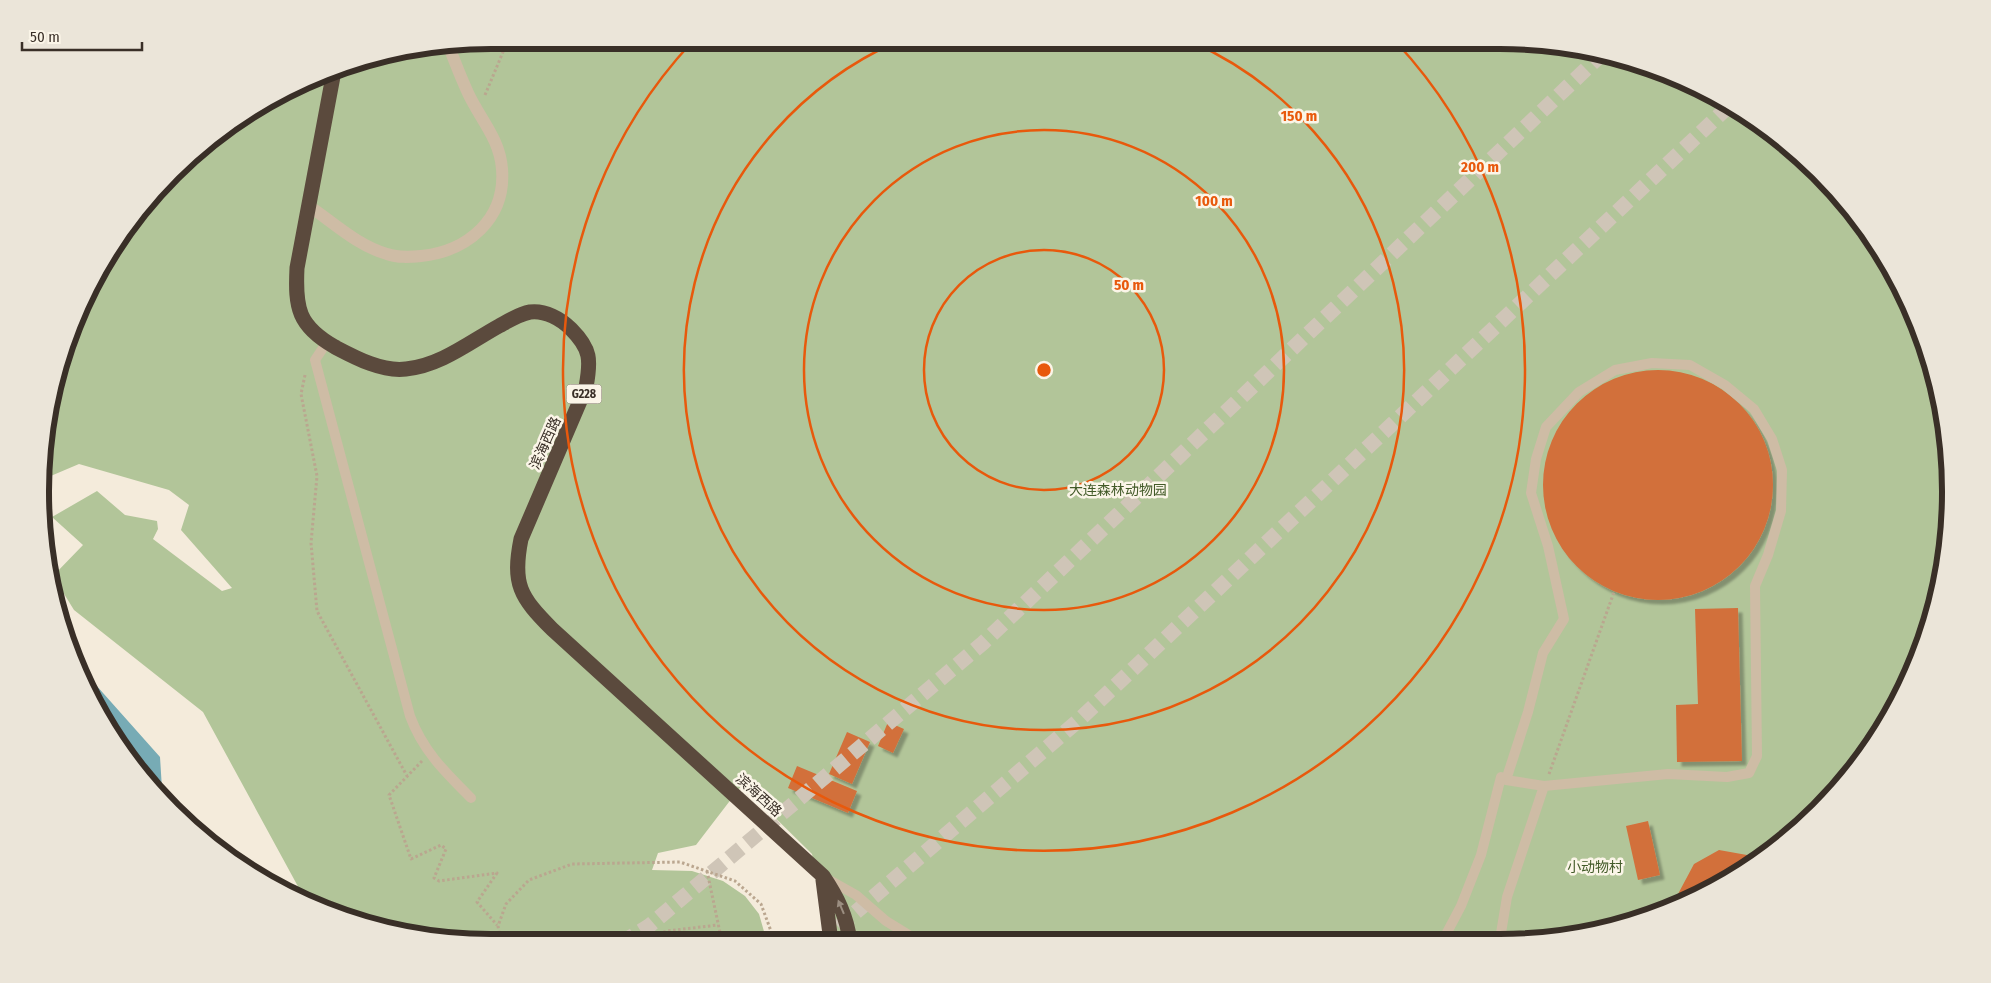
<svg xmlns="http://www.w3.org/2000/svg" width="1991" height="983" font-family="'Fira Sans Condensed','Noto Sans SC',sans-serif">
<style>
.green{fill:#b2c599}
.water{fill:#77abb5}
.building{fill:#d2703b;filter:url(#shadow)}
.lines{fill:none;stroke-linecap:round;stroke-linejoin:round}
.highway-tunnel{stroke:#cfc5b7;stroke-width:15;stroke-dasharray:15 8;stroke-linecap:butt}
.path{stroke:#baa68f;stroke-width:3;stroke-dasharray:2.5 2.5;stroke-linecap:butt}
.lane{stroke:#cebca5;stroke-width:10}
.street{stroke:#cebca5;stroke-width:12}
.highway{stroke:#5b4a3d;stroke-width:15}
.rail{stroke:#392f27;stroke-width:4;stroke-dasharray:1 4;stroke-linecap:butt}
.oneway{fill:#9b8e81}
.ring{fill:none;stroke:#e8590c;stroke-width:2.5}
.labels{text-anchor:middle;stroke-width:5;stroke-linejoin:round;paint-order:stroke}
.shield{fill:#fbf5e8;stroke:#736a61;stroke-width:1}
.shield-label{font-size:12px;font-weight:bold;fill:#392f27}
.street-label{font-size:14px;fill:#392f27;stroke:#fbf5e8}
.park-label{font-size:14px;fill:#425a28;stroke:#fbf5e8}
.rim{fill:none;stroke:#392f27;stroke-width:6}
.centre{fill:#e8590c;stroke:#fbf5e8;stroke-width:2.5}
.ring-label{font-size:15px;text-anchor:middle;font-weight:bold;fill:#e8590c;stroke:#fbf5e8;stroke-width:5;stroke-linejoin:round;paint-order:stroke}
</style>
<defs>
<filter id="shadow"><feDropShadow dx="4.5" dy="4.5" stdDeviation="1" flood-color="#0004"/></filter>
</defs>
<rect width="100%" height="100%" fill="#f4ebdb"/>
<!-- green -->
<path class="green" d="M492 40H1500L1588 49 1673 74 1751 116 1819 172 1875 241 1917 319 1942 404 1951 492 1942 580 1917 665 1858 766 1775 850 1673 909 1559 939 831 942 812 854 742 785 696 845 658 853 652 870 692 871 723 881 745 896 759 914 767 942 491 943 403 934 318 909 307 903 203 712 74 610 53 576 83 545 52 517 97 491 125 515 157 521 158 529 153 539 222 591 232 588 181 530 189 505 169 490 79 464 46 478 49 403 101 266 152 194 216 133 346 64Z"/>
<!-- water -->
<path class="water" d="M79 666 160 757 162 789 176 814 87 691Z"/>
<!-- building -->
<path class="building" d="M1543 485a115 115 0 1 1 230 0a115 115 0 1 1-230 0Z
M1738 608 1742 761 1677 762 1676 705 1698 704 1695 609Z
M888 722 904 729 893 753 878 746Z
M847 732 870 742 852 784 829 774Z
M797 766 857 791 848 813 788 788Z
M1648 821 1660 875 1638 880 1626 826Z
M1719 850 1747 855 1755 861 1670 909 1694 864Z"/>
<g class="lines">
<!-- highway-tunnel -->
<path class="highway-tunnel" d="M821 942 1079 720 1730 105
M621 943 649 926 983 643 1603 53"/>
<!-- path -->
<path class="path" d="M485 95 508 40
M305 375 301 394 317 476 311 543 317 611 407 776
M422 761 389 795 411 859 441 845 446 849 434 878 439 881 497 873 477 902 497 925
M1549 774 1614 592
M707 871 722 942
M635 942 667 931 718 925
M501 943 498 926 506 904 529 880 572 864 680 862 735 881 761 904 775 942"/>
<!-- lane -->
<path class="lane" d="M327 342 315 360 410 716C423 751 445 772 471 798
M1652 363 1690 365 1725 385 1754 409 1772 439 1782 470 1781 511 1768 555 1755 586 1757 756 1749 773 1727 777 1668 774 1544 786 1506 780 1528 712 1543 653 1564 619 1548 546 1531 493 1536 459 1546 427 1579 392 1615 370Z
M824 877 856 895 886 921 912 937 926 941
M1500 939 1507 897 1544 786
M1443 940 1461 906 1481 855 1501 777"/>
<!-- street -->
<path class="street" d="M309 206C334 223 358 246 387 254 398 258 410 257 421 256 468 251 506 219 502 169 500 139 480 119 468 93 461 78 455 62 449 47"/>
<!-- highway -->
<path class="highway" d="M334 71 297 268C295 308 298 326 335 347 356 358 382 372 406 369 440 366 470 342 499 326 508 321 519 314 530 312 545 310 561 319 571 329 591 349 591 360 586 387L521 539C512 584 520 597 552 629L823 876C837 897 847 916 850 942
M823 880 831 942"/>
<!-- rail -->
<path class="rail" d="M1436 940C1455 931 1477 931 1497 939"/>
</g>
<!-- one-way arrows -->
<defs><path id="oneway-solid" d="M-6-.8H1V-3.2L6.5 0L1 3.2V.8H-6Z" transform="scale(1.25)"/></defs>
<use class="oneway" href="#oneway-solid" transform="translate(841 907) rotate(-113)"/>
<!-- distance rings -->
<g class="ring">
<circle cx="1044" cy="370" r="120"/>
<circle cx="1044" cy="370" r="240"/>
<path d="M1190 41A360 360 0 1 1 898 41"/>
<path d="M1396 42A481 481 0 1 1 692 42"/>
</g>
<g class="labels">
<!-- shield labels -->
<rect class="shield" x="566.5" y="384.5" width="35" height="19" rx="4"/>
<g class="shield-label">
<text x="584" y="398">G228</text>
</g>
<!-- street labels -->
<g class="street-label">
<text transform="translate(545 443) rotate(-66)" y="5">滨海西路</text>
<text transform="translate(759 795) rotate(42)" y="5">滨海西路</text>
</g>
<!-- park labels -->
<g class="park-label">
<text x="1118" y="495">大连森林动物园</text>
<text x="1595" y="872">小动物村</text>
</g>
</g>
<!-- crop -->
<path d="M0 0H1991V983H0ZM491 49H1500A442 442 0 0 1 1942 491V492A442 442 0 0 1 1500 934H491A442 442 0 0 1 49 492V491A442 442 0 0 1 491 49Z" fill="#ebe5d9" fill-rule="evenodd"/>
<path class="rim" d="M491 49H1500A442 442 0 0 1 1942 491V492A442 442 0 0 1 1500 934H491A442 442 0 0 1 49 492V491A442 442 0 0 1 491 49Z"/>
<circle cx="1044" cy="370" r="8" class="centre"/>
<g class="ring-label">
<text x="1299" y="121">150 m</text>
<text x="1480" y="172">200 m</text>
<text x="1214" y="206">100 m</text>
<text x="1129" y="290">50 m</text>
</g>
<!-- scale -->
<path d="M22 42v8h120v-8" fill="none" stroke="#392f27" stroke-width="2.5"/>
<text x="30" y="42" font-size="15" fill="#392f27" stroke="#fbf5e8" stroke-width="4" paint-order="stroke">50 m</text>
</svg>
